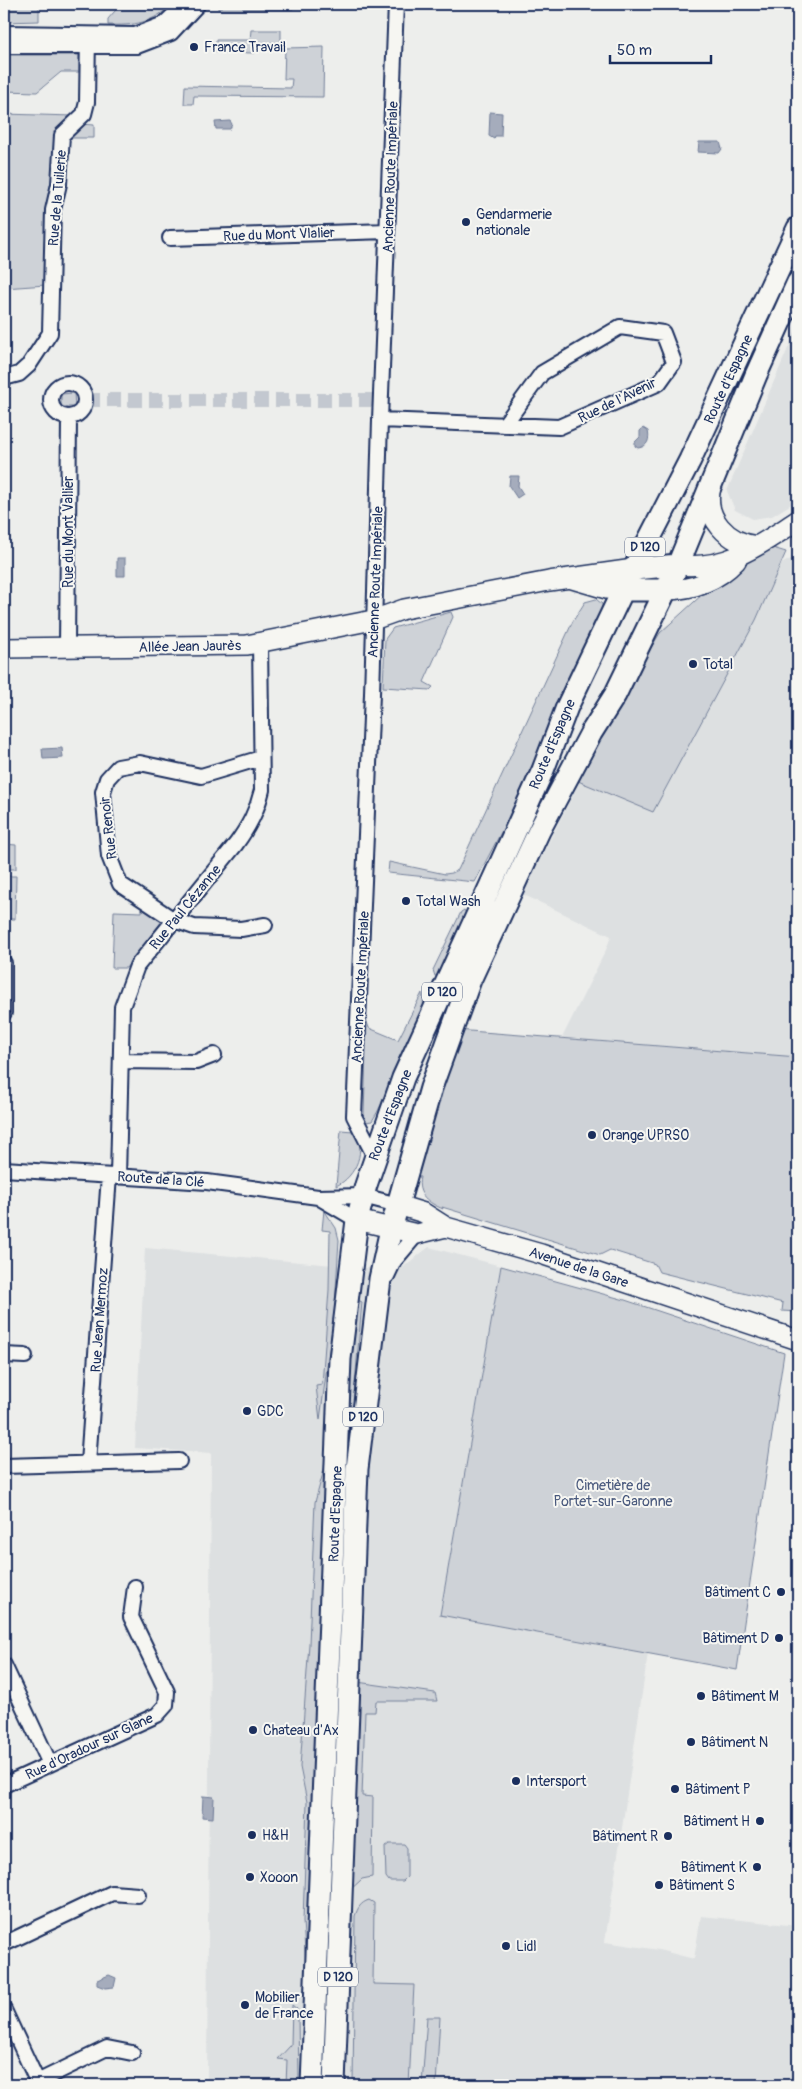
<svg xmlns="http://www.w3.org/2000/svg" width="802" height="2089" font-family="Pangolin,sans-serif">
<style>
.built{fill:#dde0e1}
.green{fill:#ced2d7;stroke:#74809a}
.water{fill:#a5acbc;stroke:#6e7a96}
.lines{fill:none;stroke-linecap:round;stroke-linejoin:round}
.street-tunnel{stroke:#c3c8d0;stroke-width:14;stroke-dasharray:14 7;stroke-linecap:butt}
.street-casing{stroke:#1b2f5e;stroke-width:18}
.secondary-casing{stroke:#1b2f5e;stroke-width:22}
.primary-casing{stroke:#1b2f5e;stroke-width:25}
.street{stroke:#f6f6f2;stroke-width:14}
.secondary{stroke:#f6f6f2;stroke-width:19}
.primary{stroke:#f6f6f2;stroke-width:21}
.poi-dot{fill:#1b2f5e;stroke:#f6f6f2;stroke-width:2}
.labels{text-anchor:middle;stroke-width:4;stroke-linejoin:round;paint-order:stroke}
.shield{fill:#f6f6f2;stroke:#5d6b8a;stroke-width:1}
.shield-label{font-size:12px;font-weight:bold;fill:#1b2f5e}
.poi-label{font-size:14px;fill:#1b2f5e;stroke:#f6f6f2;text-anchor:start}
.street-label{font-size:14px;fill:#1b2f5e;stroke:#f6f6f2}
.park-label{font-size:14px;fill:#48587c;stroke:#f6f6f2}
</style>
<rect width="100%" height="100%" fill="#edeeec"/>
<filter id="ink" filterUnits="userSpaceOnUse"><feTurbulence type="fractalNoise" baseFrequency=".02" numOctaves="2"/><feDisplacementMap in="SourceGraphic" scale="10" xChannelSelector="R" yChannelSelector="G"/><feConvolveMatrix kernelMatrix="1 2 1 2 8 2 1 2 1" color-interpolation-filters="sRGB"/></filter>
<g filter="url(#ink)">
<!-- built -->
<path class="built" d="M798 325V500L772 516 753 519 735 510 727 491Z
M798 555V1057L562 1038 606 950 611 936 522 894 658 630Z
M429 1247 501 1266 440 1615 648 1653 605 1942 659 1950 694 1959 701 1916 798 1926V2085H207L211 1453 135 1448 145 1248 398 1271Z"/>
<!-- green -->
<path class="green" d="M4 4H39V21L4 22Z
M121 4H172C154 23 133 26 108 25V19Z
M218 4H293V9H218Z
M251 30H281V43L255 42 254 53 216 52V40H250Z
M324 47 323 97 194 96 193 104H184L185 86 291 88 292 79H284L285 48Z
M4 55H79V72H61L37 92 4 91Z
M4 114 73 116 61 128 46 285 4 288Z
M81 124 94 125V138H65Z
M74 393 75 407H61V394Z
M773 548 786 552 756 620 653 812 578 781 601 730 660 633 705 592 756 557Z
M596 599 602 604 603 613 541 756 475 882 388 873 389 862 445 874 452 873 458 870 573 621 585 602Z
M451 612 453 617 424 682 433 687 430 690 383 687 385 639 393 628Z
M4 844 16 845V869H4Z
M4 876H16L15 919H4Z
M142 906 160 918 162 921 126 968H112L114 911 142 912Z
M464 910 467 915 438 976H435L433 970 461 912Z
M422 993 424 1008 378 1111 372 1121 366 1122 364 1114 367 1022 369 1028 398 1040Z
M457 1030 798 1057V1312L782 1311 783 1303 659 1272 655 1264 610 1250 600 1255 442 1207 443 1209C429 1203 416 1195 420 1177L412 1175Z
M341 1130 353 1131C368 1148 356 1177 336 1186Z
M324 1210 336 1228 339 1240 335 1306 320 1420 316 1386 322 1385 329 1290 330 1231 322 1230Z
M501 1266 625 1300 784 1353 737 1670 440 1615Z
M356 1299 362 1302 349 1454 327 2085H319L346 1379Z
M328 1455 307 1982 303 1921 307 1802 300 1767 309 1644 315 1502Z
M357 1682 435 1693 437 1701H376L375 1712H365L362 1796 373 1797 372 1877 362 1879 348 1892Z
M389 1844H404L407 1848V1877L403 1881H389L386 1877 385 1847Z
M369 1900 374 1903 373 1984 414 1985 409 2085H353L355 1916C358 1908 360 1903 369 1900Z
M292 2005 297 2009 298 2015 299 2085H286L287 2060 278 2059 291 2045Z
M427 2017H440L436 2085H422Z"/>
<!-- water -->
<path class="water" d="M490 112 502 113 501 136H495L494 139 489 136Z
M230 121 232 124 230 129H216L215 122Z
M699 142H720L722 149 719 153 698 152Z
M643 428 648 431C650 439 648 447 638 448L635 446V442L640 437V431Z
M510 476H519L518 486 523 494 517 498 509 486Z
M117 558H125V576H117Z
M62 748 63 758 43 759 42 749Z
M203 1796 214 1797 213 1818 202 1817Z
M109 1975 116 1978 114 1987 105 1988 97 1985V1980Z"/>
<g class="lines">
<!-- street-tunnel -->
<path class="street-tunnel" d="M86 400H381"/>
<!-- street casing -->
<g class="street-casing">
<path id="street" d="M4 33 135 35 164 24 185 4
M4 46H137L171 33 198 4
M170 238 387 231
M4 378 19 374 29 365 50 333 53 210 59 184 62 135 84 114 87 102 88 35
M51 400a17 17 0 1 1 34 0a17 17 0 1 1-34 0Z
M380 420 559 427 659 383 674 362 663 333 620 327 542 373 504 425
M67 647 69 418
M261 758 201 776 140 763 118 767 107 779 103 792 109 856 120 884 174 920 194 927 241 929 265 925
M4 963V1013
M122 1061 196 1062 214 1055
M374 1155 354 1116 372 694 380 420 396 4
M4 1169 207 1182 318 1197 363 1196 398 1205
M118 1177 122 1007 137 966 236 844C249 826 257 811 262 790L260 643
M318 1197 357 1220
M387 1276 394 1261 417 1234
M4 1355 25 1356
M88 1463 109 1176
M4 1466 179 1461
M4 1665 50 1764
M4 1785 157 1715 166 1705 167 1692 131 1617 135 1587
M4 1944 112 1893 138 1895
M4 2010 39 2085
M37 2082 107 2048 132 2053"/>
</g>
<!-- secondary casing -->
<g class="secondary-casing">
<path id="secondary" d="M711 487C703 518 728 543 757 546
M678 565C728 570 758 546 798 520
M572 579 606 589 623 590
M665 590C692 590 717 581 736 561
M4 648 247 645 373 620 404 609 549 581 634 569
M398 1205 424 1213 446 1227
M357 1220 417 1234 446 1227 541 1254 798 1340"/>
</g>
<!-- primary casing -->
<g class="primary-casing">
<path id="primary" d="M634 569 678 565
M623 590H665
M312 2085 340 1359 357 1220 366 1185 403 1078 543 770 567 707 623 590 690 460 798 228
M334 2085 357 1469 380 1279 391 1229 431 1088 470 980 539 831 591 733 615 695 678 565 756 375 798 282"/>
</g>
<!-- street -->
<use href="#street" class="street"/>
<!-- secondary -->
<use href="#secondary" class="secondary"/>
<!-- primary -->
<use href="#primary" class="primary"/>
</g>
</g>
<!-- markers -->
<g class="poi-dot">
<circle cx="194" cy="47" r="5"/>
<circle cx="466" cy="222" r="5"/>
<circle cx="693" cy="664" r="5"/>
<circle cx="406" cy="901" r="5"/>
<circle cx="592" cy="1135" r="5"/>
<circle cx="247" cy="1411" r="5"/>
<circle cx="781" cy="1592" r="5"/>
<circle cx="779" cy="1638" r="5"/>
<circle cx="701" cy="1696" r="5"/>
<circle cx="253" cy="1730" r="5"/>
<circle cx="691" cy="1742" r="5"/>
<circle cx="516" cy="1781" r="5"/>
<circle cx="675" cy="1789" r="5"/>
<circle cx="760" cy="1821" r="5"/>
<circle cx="252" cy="1835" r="5"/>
<circle cx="668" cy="1836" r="5"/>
<circle cx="757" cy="1867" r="5"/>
<circle cx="250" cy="1877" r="5"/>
<circle cx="659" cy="1885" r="5"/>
<circle cx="506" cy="1946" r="5"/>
<circle cx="245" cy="2005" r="5"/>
</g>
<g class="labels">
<!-- shield labels -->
<g class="shield">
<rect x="625" y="537.5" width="40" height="19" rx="4"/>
<rect x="422" y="982.5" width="40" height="19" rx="4"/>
<rect x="343" y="1407.5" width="40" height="19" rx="4"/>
<rect x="318" y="1967.5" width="40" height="19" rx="4"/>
</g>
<g class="shield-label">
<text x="645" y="551">D 120</text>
<text x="442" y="996">D 120</text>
<text x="363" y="1421">D 120</text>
<text x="338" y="1981">D 120</text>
</g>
<!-- poi labels -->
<g class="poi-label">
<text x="204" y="52">France Travail</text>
<text x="476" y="219">Gendarmerie<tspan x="476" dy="16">nationale</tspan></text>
<text x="703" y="669">Total</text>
<text x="416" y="906">Total Wash</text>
<text x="602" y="1140">Orange UPRSO</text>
<text x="257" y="1416">GDC</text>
<text x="771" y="1597" text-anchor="end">Bâtiment C</text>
<text x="769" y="1643" text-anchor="end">Bâtiment D</text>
<text x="711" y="1701">Bâtiment M</text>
<text x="263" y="1735">Chateau d'Ax</text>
<text x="701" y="1747">Bâtiment N</text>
<text x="526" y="1786">Intersport</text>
<text x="685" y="1794">Bâtiment P</text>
<text x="750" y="1826" text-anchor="end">Bâtiment H</text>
<text x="262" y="1840">H&amp;H</text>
<text x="658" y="1841" text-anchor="end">Bâtiment R</text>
<text x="747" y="1872" text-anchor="end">Bâtiment K</text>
<text x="260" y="1882">Xooon</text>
<text x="669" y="1890">Bâtiment S</text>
<text x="516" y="1951">Lidl</text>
<text x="255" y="2002">Mobilier<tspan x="255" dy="16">de France</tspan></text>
</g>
<!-- street labels -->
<g class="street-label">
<text transform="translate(390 177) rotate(-88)" y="5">Ancienne Route Impériale</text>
<text transform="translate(57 198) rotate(-85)" y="5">Rue de la Tuilerie</text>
<text transform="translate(279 234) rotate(-2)" y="5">Rue du Mont Vlalier</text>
<text transform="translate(728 379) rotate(-65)" y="5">Route d'Espagne</text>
<text transform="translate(617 400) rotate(-26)" y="5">Rue de l'Avenir</text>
<text transform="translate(68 532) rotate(-90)" y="5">Rue du Mont Vallier</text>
<text transform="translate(375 582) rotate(-88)" y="5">Ancienne Route Impériale</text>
<text transform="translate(190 646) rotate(-1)" y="5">Allée Jean Jaurès</text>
<text transform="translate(552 744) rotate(-67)" y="5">Route d'Espagne</text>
<text transform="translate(108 828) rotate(-97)" y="5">Rue Renoir</text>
<text transform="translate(185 907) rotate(-51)" y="5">Rue Paul Cézanne</text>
<text transform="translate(360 987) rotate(-87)" y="5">Ancienne Route Impériale</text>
<text transform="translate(390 1115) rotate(-69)" y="5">Route d'Espagne</text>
<text transform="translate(161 1179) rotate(4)" y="5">Route de la Clé</text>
<text transform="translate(579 1267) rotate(18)" y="5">Avenue de la Gare</text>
<text transform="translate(99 1320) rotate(-86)" y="5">Rue Jean Mermoz</text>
<text transform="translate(335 1514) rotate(-88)" y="5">Route d'Espagne</text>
<text transform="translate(89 1746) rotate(-25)" y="5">Rue d'Oradour sur Glane</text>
</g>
<!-- park labels -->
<g class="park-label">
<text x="613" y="1490">Cimetière de<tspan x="613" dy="16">Portet-sur-Garonne</tspan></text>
</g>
</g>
<!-- margin -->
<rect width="802" height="2089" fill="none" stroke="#f6f6f2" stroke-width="20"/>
<rect x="10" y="10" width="782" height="2069" fill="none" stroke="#1b2f5e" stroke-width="2" filter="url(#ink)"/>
<!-- scale -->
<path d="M610 55v8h101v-8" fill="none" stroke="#1b2f5e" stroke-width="2.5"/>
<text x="617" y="55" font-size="15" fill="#1b2f5e" stroke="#f6f6f2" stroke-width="4" paint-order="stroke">50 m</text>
</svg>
